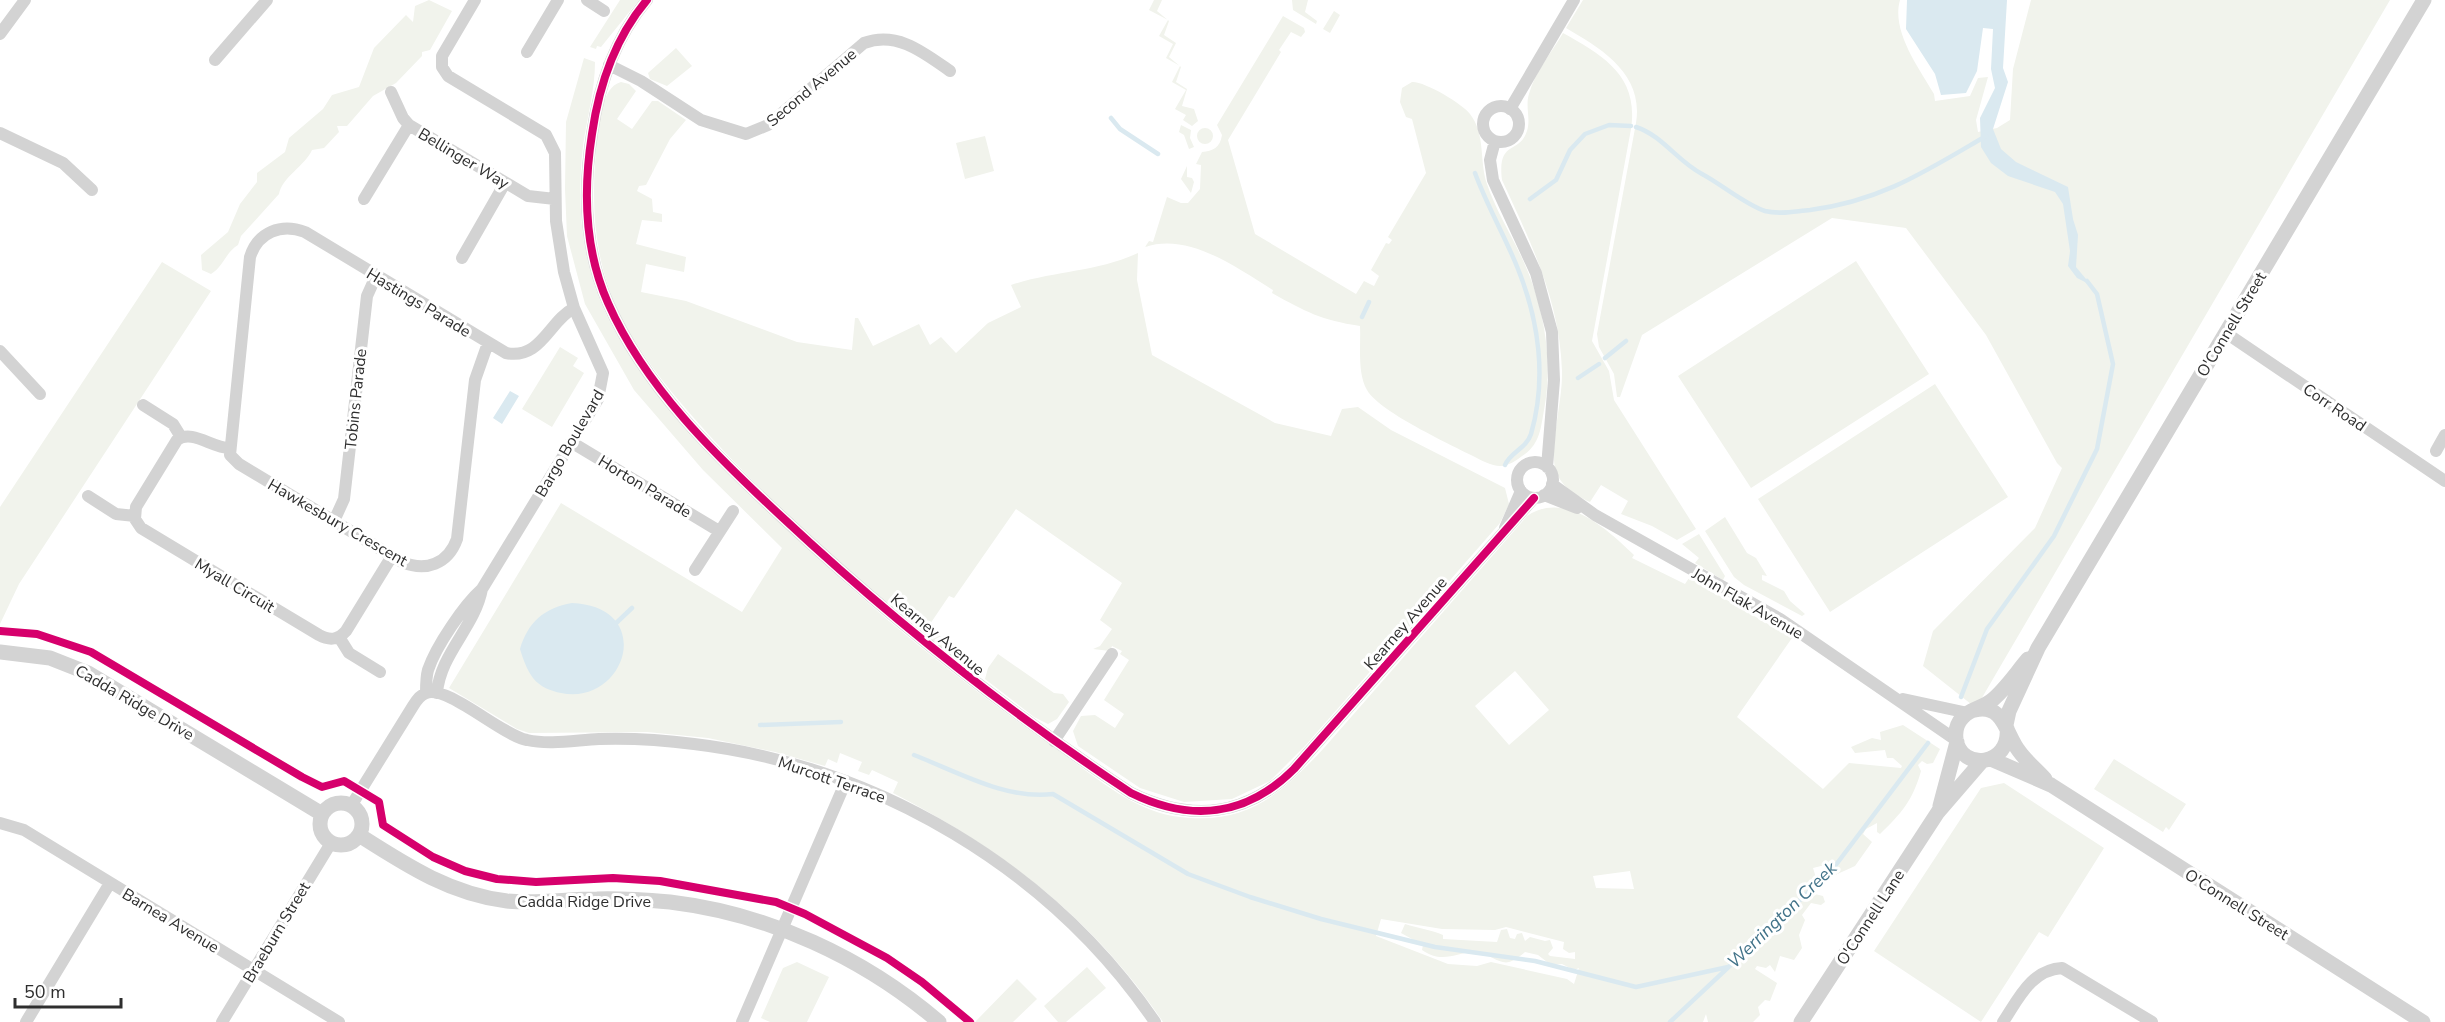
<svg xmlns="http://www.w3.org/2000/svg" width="2445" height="1022" font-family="'Nunito Sans',sans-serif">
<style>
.green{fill:#f1f3ec;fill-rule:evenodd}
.water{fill:#dae9f0}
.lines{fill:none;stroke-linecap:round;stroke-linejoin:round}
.stream{stroke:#dae9f0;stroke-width:4.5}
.minor{stroke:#d3d3d3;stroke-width:12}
.tertiary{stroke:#d3d3d3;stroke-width:15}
.cycleway-casing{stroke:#fff;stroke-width:11}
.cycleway{stroke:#d6006c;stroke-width:8}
.labels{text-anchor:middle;stroke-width:6;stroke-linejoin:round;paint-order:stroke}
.street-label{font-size:16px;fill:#2e2e2e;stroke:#fff}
.water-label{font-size:18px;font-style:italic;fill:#427389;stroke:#fff}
</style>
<rect width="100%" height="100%" fill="#fff"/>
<!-- green -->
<path class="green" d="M429 0 452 11 430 50 422 52V56L396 83 373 96 347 126H337L339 132 324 148 312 150C305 166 282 177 279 194L241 236 238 245C226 252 223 267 211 274L202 270 201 255 228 232 240 204 257 182V173L285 152 289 138 323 109 332 95 359 87 374 48 406 15 413 22 415 6Z
M620 0H639L601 47 597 46 596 49 590 47Z
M1154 0H1162L1157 11 1169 21 1164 35 1176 43 1169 57 1181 67 1176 82 1187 89 1182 106 1194 109 1198 121 1192 126 1183 120 1186 115 1175 109 1186 90 1172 82 1180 66 1166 58 1173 44 1159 36 1168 20 1149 10Z
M1292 0H1308L1305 12 1317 21 1316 24 1293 10Z
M1583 0H1900C1891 31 1919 68 1934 94L1935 101 1970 96 1978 78 1988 77 1976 120 1978 132 1997 128 2010 120 2013 69 2031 0H2390L1976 708 1923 666 1933 631 2035 528 2062 468 2057 463 1986 335 1906 228 1832 218 1642 335 1620 397H1617L1614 374 1599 347 1597 334 1636 123C1644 74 1602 49 1566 28Z
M1334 11 1340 15 1330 33 1323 29Z
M1283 16 1304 28 1305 32 1301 37 1291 32 1279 50 1281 52 1228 140 1255 234 1356 294 1364 281 1374 286 1379 276 1371 270 1386 243 1389 244 1392 240 1388 237 1426 173 1412 119 1406 117 1400 102 1402 88 1412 82C1424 81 1463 104 1470 114 1486 135 1479 161 1487 184 1495 208 1509 231 1520 254 1543 301 1554 358 1544 410 1541 427 1540 443 1525 454 1510 465 1503 470 1485 462 1458 448 1380 413 1367 390 1357 373 1361 345 1360 326 1321 320 1306 312 1272 293L1273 290C1237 268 1189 232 1145 247L1149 241 1153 242 1167 197 1181 203H1188L1200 189 1201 165 1196 164 1202 152C1213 151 1220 148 1222 135L1217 125Z
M1563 33C1604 56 1639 76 1631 129L1592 341 1609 371 1614 400 1696 529 1677 540 1652 526 1621 514 1628 501 1601 485 1590 502C1575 495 1559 485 1555 468 1550 443 1563 399 1562 371 1560 301 1531 243 1502 180 1497 139 1519 155 1527 131 1531 119 1525 106 1529 94 1535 72 1552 52 1563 33Z
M676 48 692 66 667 86 650 79 648 73Z
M584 58 595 62C595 90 587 118 583 146 577 197 580 251 600 300 622 355 662 397 701 440 806 556 927 659 1055 748 1092 774 1133 812 1180 817 1247 825 1281 794 1324 748L1527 516C1565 490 1607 529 1634 555L1632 558 1685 584 1689 578 1792 638 1737 717 1823 789 1849 763 1901 768 1902 766 1893 758H1887L1885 750 1855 753 1851 747 1872 738 1881 740 1880 732 1903 725 1940 749 1933 763 1927 764 1922 761 1918 765 1921 771C1913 800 1901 814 1880 834L1877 832V823L1866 829 1863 834 1872 842 1855 866 1833 876 1829 864 1813 868 1817 881 1806 885 1811 893 1823 896 1825 902 1821 905 1811 903 1802 915 1805 920 1799 935 1802 948 1794 960 1780 956 1775 972 1770 965 1766 968 1757 966 1755 969 1777 983 1770 1001 1765 1000 1758 1007 1760 1015 1753 1022H1708L1706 1014 1703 1022H1163C1093 918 1003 850 893 793L898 782 872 770 869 775 858 771 862 762 840 753 837 763 828 759 825 766 775 752 708 738 647 732 529 733 517 729 449 688 561 503 742 612 782 548 703 470 634 390 585 304 567 236 565 189 566 122ZM1515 671 1549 710 1509 745 1475 706ZM1630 871 1634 889 1596 888 1593 876ZM1381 919 1442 929 1495 930 1506 927 1564 942 1563 949 1569 953 1575 952V959L1550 956 1548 954 1553 948 1550 940 1545 941 1530 937 1525 941 1522 933 1517 934 1515 939 1510 938 1507 929 1501 930 1497 942 1443 939V935C1432 930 1418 928 1405 924L1401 933 1423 945 1422 950C1443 965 1458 951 1477 952 1487 953 1501 965 1509 962 1513 961 1522 955 1525 952L1538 955 1551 965 1562 964 1574 970 1579 968 1574 984 1567 979 1491 962 1477 966 1448 964 1376 936Z
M621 82 629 84 636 91 617 119 632 129 652 101H658L686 120 670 139 646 185 639 186 637 191 652 199 653 212 662 214V222L642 220 636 244 686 257 684 272 646 264 641 292 686 301 797 342 852 350 855 318H858L873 346 919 324 930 345 941 337 956 353 988 323 1021 307 1011 285C1053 271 1097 272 1138 253L1137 280 1152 355 1275 423 1331 436 1342 409 1358 407 1391 430 1505 488 1509 504 1500 523 1305 746 1270 781 1232 799 1184 802 1140 788 1078 746 1073 731 1081 716 1095 715 1115 728 1124 714 1104 700 1129 660 1120 654 1122 651 1112 646 1110 651 1093 649 1100 646 1112 629 1100 620 1122 583 1016 509 954 598 949 596 928 627 976 662 968 665 960 662C866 586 772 508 693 417 660 379 626 337 609 289 593 243 592 198 596 150 598 131 600 87 621 82Z
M1181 125 1191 130 1190 138 1194 147 1189 149 1184 135 1179 132Z
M1197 136a8 8 0 1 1 16 0a8 8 0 1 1-16 0Z
M985 136 994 171 965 179 956 143Z
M1187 166V177L1192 178 1194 182 1191 193 1181 179Z
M1856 261 1929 374 1751 488 1678 376Z
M162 262 211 291 19 584 0 624V507Z
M560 347 578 358 573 366 584 373 552 427 522 409Z
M1935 384 2008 497 1830 612 1758 499Z
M1725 517 1747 553 1756 558 1767 576 1762 575V580L1784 591 1790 601 1805 614 1802 616 1744 585 1734 577 1705 531Z
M1699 534 1725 576 1723 580 1695 563 1699 558 1682 544Z
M998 654 1054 693 1063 694 1069 702 1057 719 1048 724 1034 717 985 679 988 668Z
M2114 759 2186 804 2169 830 2166 827 2163 832 2094 789Z
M2004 783 2104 848 2048 937 2039 932 1981 1022 1874 951 1981 788Z
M797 962 829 977 807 1022H770L761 1018 783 968Z
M1087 967 1106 988 1066 1022H1058L1044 1006Z
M1017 979 1037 999 1013 1022H975Z"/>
<!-- water -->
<path class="water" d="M1907 0H2007L2003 68 2008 82 1993 129 2001 149 2016 162 2068 187 2073 219 2078 235 2076 267 2091 285 2077 278 2068 266 2070 251 2063 204 2055 192 2008 176 1991 163 1981 147 1980 118 1995 88 1991 69 1993 29 1983 28 1977 71 1966 93 1941 95 1935 74 1906 29Z
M510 391 519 396 502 424 493 418Z
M572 603C657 607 626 706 561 693 551 691 540 687 533 678 527 670 523 659 520 649 528 622 544 608 572 603Z"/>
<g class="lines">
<!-- stream -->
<path class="stream" d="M1111 118 1120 129 1158 154
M1636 127C1663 136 1677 161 1702 174 1721 184 1746 205 1765 211 1780 215 1796 211 1810 210 1881 201 1926 171 1986 136
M1475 173C1487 206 1505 236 1518 269 1539 321 1547 379 1531 434 1526 449 1510 452 1505 465
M1530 199 1556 180 1570 150 1585 134 1609 125 1631 126
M1362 317 1369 302
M1605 358 1626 341
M1578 378 1599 364
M613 626 632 608
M1961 697 1987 629 2054 536 2097 449 2113 364 2097 294 2087 281
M760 725 841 722
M914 755C958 772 1006 800 1053 794L1188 874 1250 897 1321 919 1435 947 1535 961 1636 987 1728 967
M1670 1022 1832 870 1928 743"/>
<!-- minor -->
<path class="minor" d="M587 0 604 11
M647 0C615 38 599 85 592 134 583 191 584 249 608 303 645 387 716 456 782 517 891 619 1007 711 1131 793 1190 822 1246 817 1294 769L1534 498
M0 34 25 0
M527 52 558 0
M215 60 267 0
M609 65 641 81 701 120 746 134 768 125 864 43C897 31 923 52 950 71
M391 92 403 118 409 125 528 196 555 199
M1483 124a18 18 0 1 1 36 0a18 18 0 1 1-36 0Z
M1510 109 1574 0
M0 133 63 163 92 190
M1495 141 1490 160 1493 180 1536 273 1552 332 1554 380 1547 467
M364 199 409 125
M462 258 505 183
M2226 333 2445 481
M488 343 475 380 457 539C448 564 426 572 402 562L239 464 230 455 250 257C258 232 281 223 305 232L506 353C541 360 549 321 574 308
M0 351 40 394
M143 405 173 424 181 437
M571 442 719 531
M229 448C212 448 192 429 177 440L136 507 135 519 141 528 319 635C330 641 338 640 346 631L392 556
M2436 451 2445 435
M1517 480a18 18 0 1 1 36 0a18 18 0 1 1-36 0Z
M1552 484 1595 515 1780 619 1956 740
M1544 495 1577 508
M88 496 116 514 135 516
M334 521 344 499 367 296 376 276
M1505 528 1521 491
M695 570 733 511
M339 637 349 653 380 672
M426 693C426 685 426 677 428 670 436 646 464 605 482 589L598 399 603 373 574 308 564 272 556 221 555 153 546 135 448 76 442 67V56L475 0
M437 693C440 654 475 627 482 589
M1903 699 1968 713
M1054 741 1112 654
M351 806 413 706C416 701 420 695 426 693 448 685 501 735 527 740 550 745 576 740 599 739 631 738 663 740 694 744 877 766 1051 869 1155 1022
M0 823 24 830 339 1022
M26 1022 110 883
M222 1022 331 843
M742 1022 846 781
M2003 1022C2019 998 2031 970 2062 968L2152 1022"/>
<!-- tertiary -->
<path class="tertiary" d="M0 652 50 658 88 673 322 814
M1975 710C2004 703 2006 735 2019 751 2026 761 2037 770 2045 779
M2006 725 2009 711 2038 648 2424 0
M2007 728C2011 766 1961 772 1956 739 1955 731 1957 723 1963 717 1970 709 1982 708 1991 701 2005 690 2016 673 2028 659
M1991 759 2051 785 2423 1022
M320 824a21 21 0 1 1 42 0a21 21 0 1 1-42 0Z
M1940 806 1957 742
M359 835C406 865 450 894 507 901 537 904 567 899 597 899 621 898 646 900 670 902 769 914 863 957 939 1022
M1801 1022 1938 812 1982 761"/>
<!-- cycleway casing -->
<g class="cycleway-casing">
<path id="cycleway" d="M647 0C615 38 599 85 592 134 583 191 584 249 608 303 645 387 716 456 782 517 891 619 1007 711 1131 793 1190 822 1246 817 1294 769L1534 498
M0 631 37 634 91 652 302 777 322 787 344 781 379 802 383 825 433 857 465 871 497 879 536 882 613 878 660 881 776 902 805 914 887 958 922 982 970 1022"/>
</g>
<!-- cycleway -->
<use href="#cycleway" class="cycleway"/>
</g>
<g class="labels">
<!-- street labels -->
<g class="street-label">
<text transform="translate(811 87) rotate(-40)" y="6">Second Avenue</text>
<text transform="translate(464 158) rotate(31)" y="6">Bellinger Way</text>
<text transform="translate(419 302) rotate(31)" y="6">Hastings Parade</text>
<text transform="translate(2231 324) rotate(-59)" y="6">O'Connell Street</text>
<text transform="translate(355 399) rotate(-84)" y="6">Tobins Parade</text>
<text transform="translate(2335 407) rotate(34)" y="6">Corr Road</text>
<text transform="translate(569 443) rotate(-60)" y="6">Bargo Boulevard</text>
<text transform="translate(645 486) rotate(31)" y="6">Horton Parade</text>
<text transform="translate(338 522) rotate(30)" y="6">Hawkesbury Crescent</text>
<text transform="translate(235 585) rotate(31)" y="6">Myall Circuit</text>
<text transform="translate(1748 603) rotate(30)" y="6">John Flak Avenue</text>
<text transform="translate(1405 623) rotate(-49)" y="6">Kearney Avenue</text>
<text transform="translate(938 634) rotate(40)" y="6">Kearney Avenue</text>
<text transform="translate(135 702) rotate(30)" y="6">Cadda Ridge Drive</text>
<text transform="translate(832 779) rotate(19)" y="6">Murcott Terrace</text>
<text x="584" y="907">Cadda Ridge Drive</text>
<text transform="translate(2237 904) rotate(32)" y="6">O'Connell Street</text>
<text transform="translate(1870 917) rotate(-57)" y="6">O'Connell Lane</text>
<text transform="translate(171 920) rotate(31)" y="6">Barnea Avenue</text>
<text transform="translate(276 932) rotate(-59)" y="6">Braeburn Street</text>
</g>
<!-- water labels -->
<g class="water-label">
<text transform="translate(1782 915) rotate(-44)" y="6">Werrington Creek</text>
</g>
</g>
<!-- scale -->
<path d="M15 998v9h106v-9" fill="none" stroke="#2e2e2e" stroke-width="3"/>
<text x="24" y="998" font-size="18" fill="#2e2e2e" stroke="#ffffff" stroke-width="4.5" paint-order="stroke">50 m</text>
</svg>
